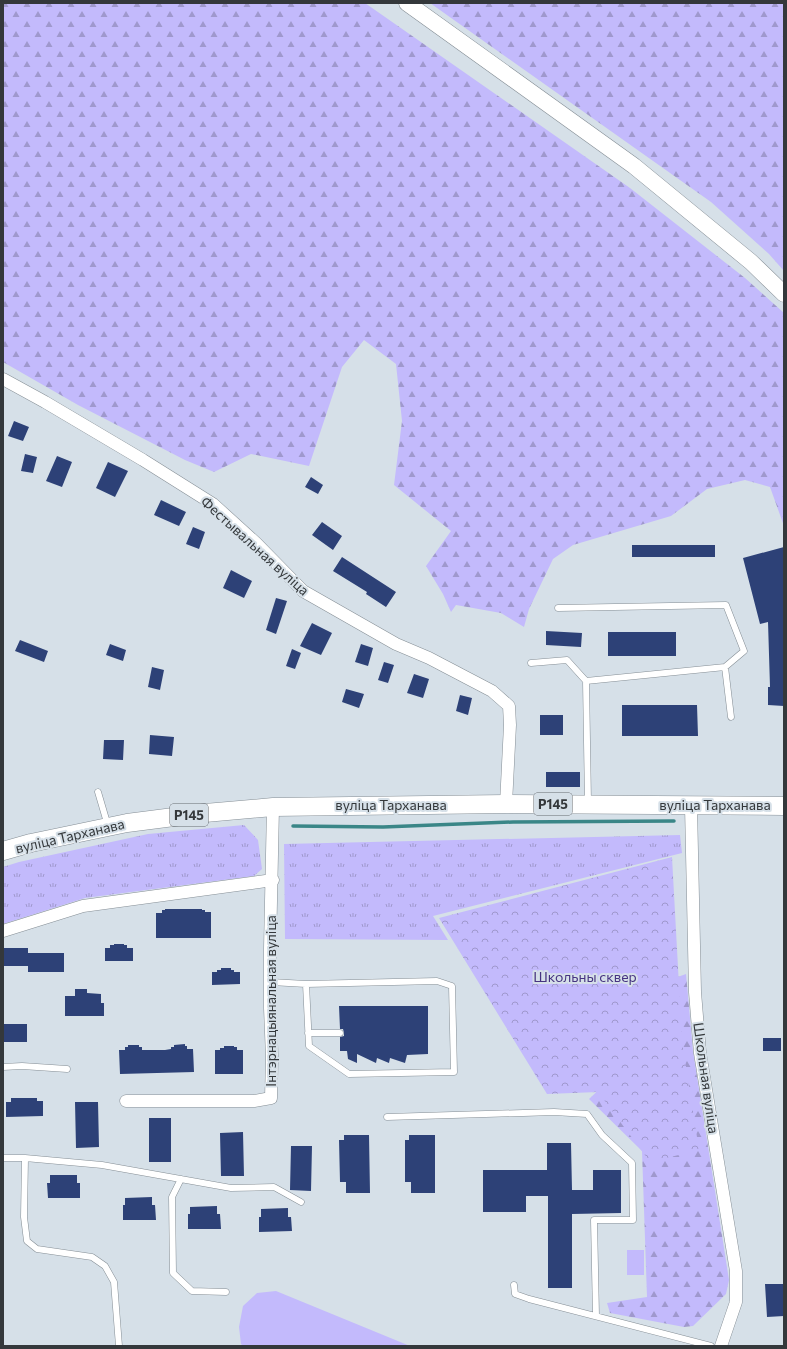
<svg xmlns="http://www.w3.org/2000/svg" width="787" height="1349" font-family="Commissioner,sans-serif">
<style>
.grass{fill:url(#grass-tufts)}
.forest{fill:url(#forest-firs)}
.park{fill:url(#park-crowns)}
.pitch{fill:#c3bafc}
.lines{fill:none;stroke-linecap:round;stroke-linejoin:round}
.stream{stroke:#3a8687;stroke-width:3.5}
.building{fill:#2d4177}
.lane-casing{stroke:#858e95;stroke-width:7}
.street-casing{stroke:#858e95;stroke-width:13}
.secondary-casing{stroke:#858e95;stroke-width:17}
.primary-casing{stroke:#858e95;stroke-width:19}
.lane{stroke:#fff;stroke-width:6}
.street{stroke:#fff;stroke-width:12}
.secondary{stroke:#fff;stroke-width:16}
.primary{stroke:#fff;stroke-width:18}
.labels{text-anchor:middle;stroke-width:4;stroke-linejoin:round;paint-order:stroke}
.shield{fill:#d6e0e8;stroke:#656a6f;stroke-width:1}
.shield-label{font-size:13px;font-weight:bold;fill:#34383b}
.street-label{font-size:14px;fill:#34383b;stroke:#d6e0e8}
.park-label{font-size:14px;fill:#463381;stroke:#d6e0e8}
</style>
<defs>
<pattern id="grass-tufts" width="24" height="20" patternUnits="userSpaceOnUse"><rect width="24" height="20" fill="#c3bafc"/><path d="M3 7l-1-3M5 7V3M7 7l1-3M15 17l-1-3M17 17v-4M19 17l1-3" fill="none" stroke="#9f98cd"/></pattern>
<pattern id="forest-firs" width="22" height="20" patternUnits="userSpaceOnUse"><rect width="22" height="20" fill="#c3bafc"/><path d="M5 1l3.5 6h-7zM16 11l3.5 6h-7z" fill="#9f98cd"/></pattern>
<pattern id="park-crowns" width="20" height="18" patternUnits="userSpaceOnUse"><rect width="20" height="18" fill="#c3bafc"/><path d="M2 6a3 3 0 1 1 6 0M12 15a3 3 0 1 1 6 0" fill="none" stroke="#9f98cd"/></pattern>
</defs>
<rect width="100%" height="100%" fill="#d6e0e8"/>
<!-- grass -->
<path class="grass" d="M244 825 258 840 262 869 254 876 85 898 3 924V867L19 862 148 834Z
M680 835 682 853 433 916 448 940 285 939 284 844Z"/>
<!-- forest -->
<path class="forest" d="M3 3H365L630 188 745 278 784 313V526L770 487 745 480 707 489 671 516 573 545 553 559 529 609 524 627 501 613 456 605 451 612 443 594 426 566 451 531 394 485 402 421 396 364 364 340 342 367 309 466 251 454 214 472 185 460 78 405 3 362Z
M430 3H784V271L769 254 711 202Z
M686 974 693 1051 729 1280 726 1294 693 1326 684 1327 610 1313 607 1303 647 1297 642 1151 589 1099 621 1069 669 980Z"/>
<!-- park -->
<path class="park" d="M672 857 682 1041 699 1150 650 1162 598 1092 547 1094 439 918Z"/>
<!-- pitch -->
<path class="pitch" d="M627 1250H644V1275H627Z
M276 1291 410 1346H243L241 1344 239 1327 243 1306 257 1293Z"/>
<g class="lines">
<!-- stream -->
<path class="stream" d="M293 826 383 827 513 822 674 821"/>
</g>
<!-- building -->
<path class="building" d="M14 421 29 427 23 441 8 436Z
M25 454 37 457 33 473 21 471Z
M57 456 72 462 62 487 46 481Z
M108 462 128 471 115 497 96 488Z
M311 477 323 485 318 494 305 487Z
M161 500 186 512 179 526 154 515Z
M322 522 342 536 333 550 312 535Z
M193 527 205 532 199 549 186 544Z
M632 545H715V557H632Z
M784 547V706L768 705V687H770L768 622 760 624 743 558Z
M342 557 396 592 386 607 366 594 367 592 333 571Z
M231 570 252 581 244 598 223 588Z
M276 598 287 601 276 634 266 630Z
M312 623 332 633 321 655 300 646Z
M546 631 582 633 581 647 546 645Z
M608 632H676V656H608Z
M20 640 48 651 44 662 15 651Z
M110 644 126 650 123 661 106 655Z
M361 644 373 648 368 666 355 662Z
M292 649 301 653 295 669 286 666Z
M384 662 394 665 388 683 378 680Z
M152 667 164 670 160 690 148 687Z
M414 674 429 679 423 698 407 693Z
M346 689 364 694 359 708 342 702Z
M460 695 472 698 468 715 456 711Z
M622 705H697L698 736H622Z
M540 715H563V735H540Z
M150 735 174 737 172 756 149 754Z
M104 740H124L123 760 103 759Z
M546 772H580V787H546Z
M165 909H202V910H205V912H211V938H156V913H162V910H165Z
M114 944H124V945H127V948H133V961H105V948H110V945H114Z
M3 948H28V953H64V972H28V966H3Z
M221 968H231V970H234V972H240V984L212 985V972H217V970H221Z
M75 989H87V993L101 994V1003H104V1016H65V996H75Z
M339 1006H428V1054L407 1055 405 1063 390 1058 389 1063 377 1058 376 1063 357 1054V1063L348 1059 347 1051H340V1037L344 1036V1033L343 1029H340Z
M3 1024H27V1042H3Z
M763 1038H781V1051H763Z
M185 1044V1046H187V1049H193L194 1072 120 1074 119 1050H125V1047H128V1045H139V1047H142V1050H165L171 1049V1047H174V1045Z
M224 1046H234V1047H237V1050H243V1074H215V1050H220V1048H224Z
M11 1098H37V1101H43V1116L6 1117V1102H11Z
M75 1102H98L99 1147 76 1148Z
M149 1118H171V1162H149Z
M243 1132 244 1176H221L220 1133Z
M344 1135H369L370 1193H346V1182H340L339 1140H344Z
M409 1135H435V1193H411V1182H405V1140H409Z
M547 1143H571L572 1190H593V1170H621V1213L572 1214V1288H548V1196H526V1212H483V1170H547Z
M291 1146H312L311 1191 290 1190Z
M50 1175H77V1183H80V1198H48L47 1183H50Z
M152 1197V1205H155L156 1220H123V1205H125V1198Z
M217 1206V1214H220L221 1229H188V1214H190V1207Z
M288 1208V1217H291L292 1231 259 1232V1217H261V1209Z
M765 1284H784V1316L767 1317Z"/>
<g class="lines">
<!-- lane casing -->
<g class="lane-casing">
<path id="lane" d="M558 608 726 605 744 651 725 667 586 681
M531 663 567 660 586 681 588 802
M725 667 731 717
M98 792 108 826
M271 982 306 984 437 981 452 986 454 1072 349 1074 309 1046 306 984
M308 1033H340
M3 1067 22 1066 67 1069
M387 1117 554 1112 587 1114 602 1135 632 1163 633 1220H594L596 1316
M3 1158H25L102 1165 231 1188 274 1187 301 1202
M25 1158 24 1217 27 1241 37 1249 92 1257 105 1266 114 1282 119 1346
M181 1179 172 1197 173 1273 192 1291 226 1292
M514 1285 515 1294 529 1299 711 1346"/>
</g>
<!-- street casing -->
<g class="street-casing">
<path id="street" d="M3 379 45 402 143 460 213 504 256 543 303 591 396 644 429 658 492 691 509 706 510 725 506 804
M691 806 695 992 700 1053 736 1271V1302L721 1346
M3 931 83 906 273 880
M126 1101H254L271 1098 272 1057 270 1008V948L273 807"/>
</g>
<!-- secondary casing -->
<g class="secondary-casing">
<path id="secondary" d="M407 3 634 166 751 262 784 294"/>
</g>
<!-- primary casing -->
<g class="primary-casing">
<path id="primary" d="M3 851 31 843 127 823 205 813 273 807 506 804 784 806"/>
</g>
<!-- lane -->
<use href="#lane" class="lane"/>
<!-- street -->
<use href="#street" class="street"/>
<!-- secondary -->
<use href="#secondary" class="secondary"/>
<!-- primary -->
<use href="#primary" class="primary"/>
</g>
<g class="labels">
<!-- shield labels -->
<g class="shield">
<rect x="534" y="793" width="38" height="22" rx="3"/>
<rect x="170" y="804" width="38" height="22" rx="3"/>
</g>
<g class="shield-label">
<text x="553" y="809">Р145</text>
<text x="189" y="820">Р145</text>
</g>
<!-- street labels -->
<g class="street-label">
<text transform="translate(255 546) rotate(42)" y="5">Фестывальная вуліца</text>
<text x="391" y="810">вуліца Тарханава</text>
<text x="715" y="810">вуліца Тарханава</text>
<text transform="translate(70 836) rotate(-13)" y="5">вуліца Тарханава</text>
<text transform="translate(271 1001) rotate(-90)" y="5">Інтэрнацыянальная вуліца</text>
<text transform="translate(706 1078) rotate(82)" y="5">Школьная вуліца</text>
</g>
<!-- park labels -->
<g class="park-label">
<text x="585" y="982">Школьны сквер</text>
</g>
</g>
<!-- border -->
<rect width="787" height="1349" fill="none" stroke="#34383b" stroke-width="8"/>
</svg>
